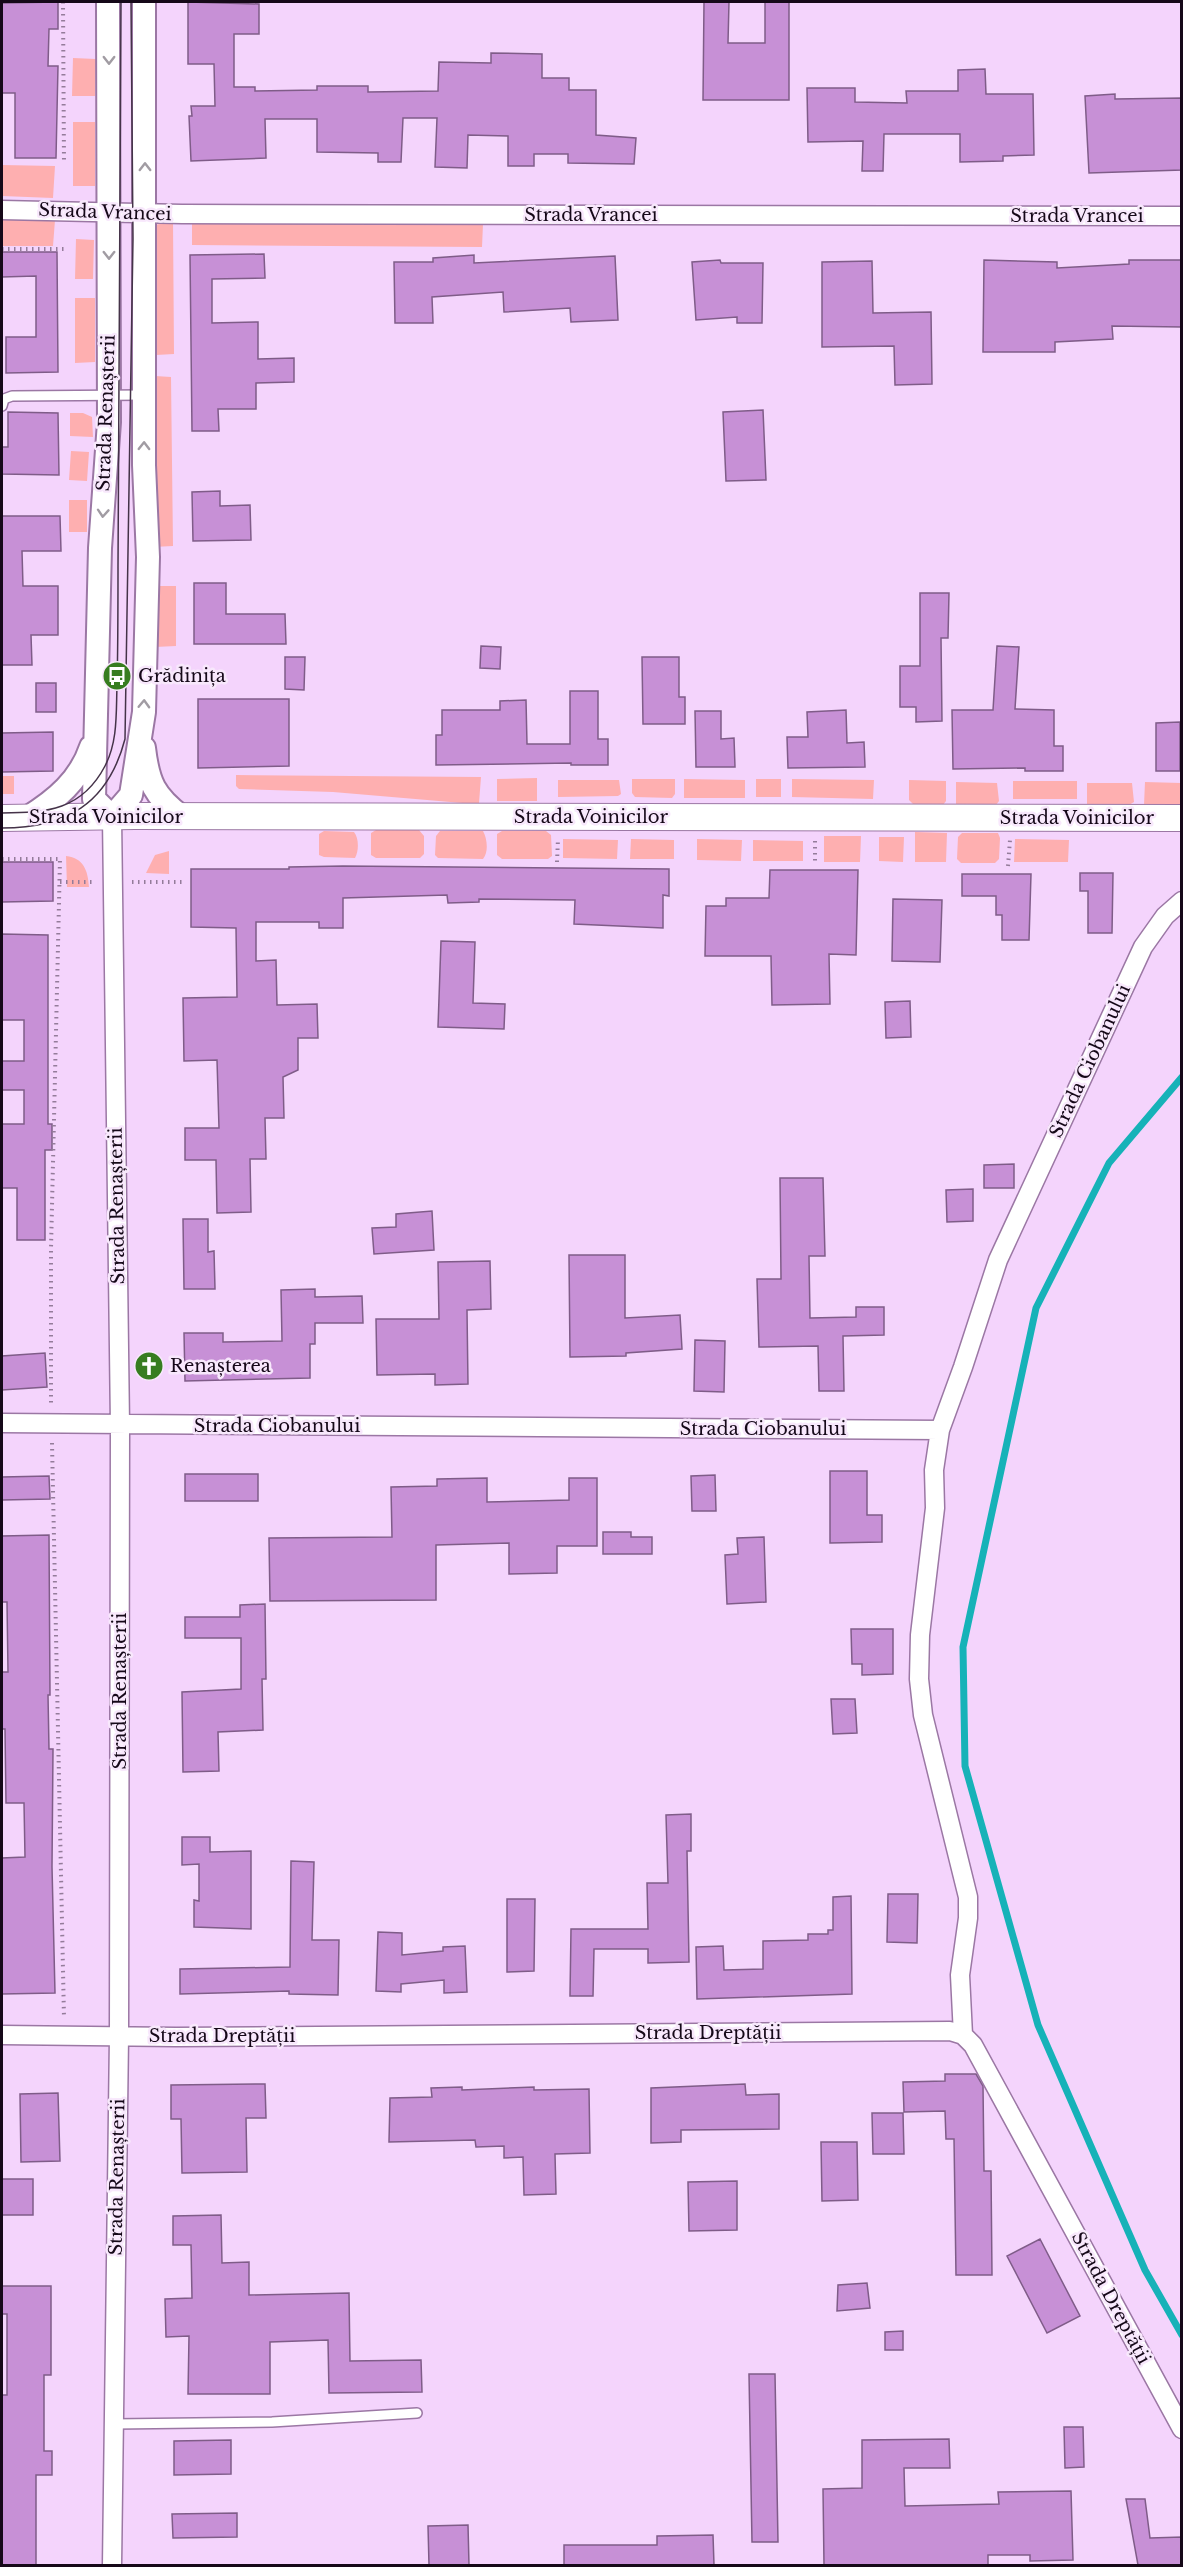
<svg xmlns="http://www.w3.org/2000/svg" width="1183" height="2567" font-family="'Libre Baskerville',serif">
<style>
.green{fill:#feafb0}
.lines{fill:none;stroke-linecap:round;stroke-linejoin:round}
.stream{stroke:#16b2b8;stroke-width:7}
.building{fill:#c790d6;stroke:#7f5c88;stroke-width:1.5}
.service-casing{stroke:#9b77a4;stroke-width:12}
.minor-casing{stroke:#9b77a4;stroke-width:21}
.tertiary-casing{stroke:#9b77a4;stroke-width:26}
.secondary-casing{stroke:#9b77a4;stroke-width:28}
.path{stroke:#947c9a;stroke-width:4;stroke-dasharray:1.5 4.5;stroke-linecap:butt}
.service{stroke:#fff;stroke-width:9}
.minor{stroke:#fff;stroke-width:18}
.tertiary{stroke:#fff;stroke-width:22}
.secondary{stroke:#fff;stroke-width:26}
.tram{stroke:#453349;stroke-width:1.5}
.oneway{stroke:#a19ca3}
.labels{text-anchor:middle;stroke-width:5;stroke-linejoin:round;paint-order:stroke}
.street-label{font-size:18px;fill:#150818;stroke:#f8e8fc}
.poi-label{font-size:18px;fill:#150818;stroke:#f8e8fc;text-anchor:start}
</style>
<rect width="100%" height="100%" fill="#f4d4fc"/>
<!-- green -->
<path class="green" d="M73 58 96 59 95 96H72Z
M73 122H95V186H73Z
M2 165 55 166 53 198 2 196Z
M2 220H55L53 246H2Z
M173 221 174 354 156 355 155 225Z
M192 222 483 224 482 247 192 245Z
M76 239 94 240 93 279H75Z
M75 298H95V362L75 363Z
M155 376 171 377 173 546 153 547Z
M70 413H83L92 417 93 437 70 436Z
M71 451 89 452 87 481 69 480Z
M69 500H87V532H69Z
M154 586H176V646L155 647Z
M236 775 481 777 479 803 474 804 333 792 239 789 236 786Z
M2 776H14V794H2Z
M537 778V801H497V779Z
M632 779H675V794L672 798 635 797 632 793Z
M684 779 745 780V798H684Z
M756 779H781V797H756Z
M792 779 874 780 873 799 792 797Z
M558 780H619L621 794 618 796 558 797Z
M909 780 946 781V801L943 805 913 804 909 800Z
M1013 781H1077V799H1013Z
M956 782 997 783 999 801 996 805H956Z
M1145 782 1181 783V806L1144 805Z
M1087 783H1132L1134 802 1129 805 1087 804Z
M376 830H419L424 836V854L420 858H376L371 855V833Z
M324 831 354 832C359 838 359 851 355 858L324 857 319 855V834Z
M440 831H483C487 838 489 852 483 859L438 858 435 855 436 836Z
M502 831H546L551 835 552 856 548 859H502L497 855V834Z
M915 832 947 833 946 862H915Z
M962 833H998L1000 838 999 859 995 863H961L957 859 958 837Z
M824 836H861L860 862H824Z
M879 837H904L903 862 879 861Z
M563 839 618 840 617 859 563 858Z
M631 839 674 840V859H630Z
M697 839 742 840 741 861 697 860Z
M1015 839 1069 840 1068 862H1014Z
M753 840 803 841V861H753Z
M169 851V874L146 873 155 855Z
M66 856C84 858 88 871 89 887H67Z"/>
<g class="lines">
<!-- stream -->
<path class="stream" d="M1182 1077 1109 1163 1036 1308 963 1647 965 1766 1038 2025 1145 2270 1182 2335"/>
</g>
<!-- building -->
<path class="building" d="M58 2V29H49L48 66H58L56 158H15V93H2V3Z
M188 2 259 4V34H234V87H255V91L317 90V86H368V92L438 91 439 62 491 63V53L542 54V78H569V90H596V135L636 138 634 164 568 163V154H534V166H508V136L468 135 467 168 435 167 437 118H403L401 162H378V153L317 152V119H265L266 158 191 161 189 116H192L191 106H215L214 64H188Z
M704 2H729L728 43H765V2H789V100H703Z
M985 69 986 94H1033L1034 155 1003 156V161L960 162V134H884L883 171H862L863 141 808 142 807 88H855V102L907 103 906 91H958V70Z
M1115 94V99L1182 98V170L1089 173 1085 96Z
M2 252H57L58 372 6 373V337H36V276L2 277Z
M264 254 265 278 212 279V323L258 322V359L294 358V382L256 383V409H218L219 431H192L190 255Z
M474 255V263L615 256 618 320 571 322 570 308 504 312 503 292 432 297 433 323H395L394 262H433V258Z
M720 260 721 263H763L762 323H737V317L696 320 692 262Z
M984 260 1057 262V268L1129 264V260H1182V327L1112 326 1113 339 1055 342V352H983Z
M872 261 873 313 931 312 932 384 895 385 894 346 822 347V262Z
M763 410 766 480 726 481 723 412Z
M8 412 58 413 59 475 2 474V447H8Z
M220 491V506L250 505 251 540 193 541 192 492Z
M2 516H60L61 551H22L23 586H58V635H31L32 665H2Z
M194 583H226V614H285L286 644H194Z
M920 593H949L948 638H941L942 721 916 722V707H900V666H920Z
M481 646 501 647 500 669 480 668Z
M997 646 1019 647 1015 709 1054 710V746H1063V771H1025V768L953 769 952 710H993Z
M285 657H305L304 690 285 689Z
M642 657H679V697H685V724H643Z
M36 683H56V712H36Z
M570 691H598V739H608V765H571V763L436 765V735H442V710H500V701L526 700 527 744H570Z
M198 699H289V766L198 768Z
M846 710 847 743 864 742 865 767 788 768 787 737H808L807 712Z
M695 711H721V739L734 738 735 767H696Z
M1180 722V771H1156V723Z
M53 732V771L2 772V733Z
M2 862H53V901L2 902Z
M343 866 669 869V896L663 895V928L574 924 575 900 479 899V902L448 903 447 895 343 898V928H319V922H256V961L276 960 277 1005 317 1004 318 1038H298V1070L283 1077 284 1118H265L266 1159H250L251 1212 217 1213 216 1160H185V1128H219L217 1060 184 1061 183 998 237 997 236 928 191 927V869H289V867Z
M770 870H858L856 955 829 954 830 1004 772 1005 771 956H705L706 906H726V898H769Z
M1080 873H1113L1112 933H1088V891H1080Z
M962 874H1031L1029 940H1002V915H996V896H962Z
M893 899 942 900 940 962 892 961Z
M2 934 48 935V1124H52V1150H45V1240H17V1188H2V1124H24V1090H2V1061H24V1020H2Z
M441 941 475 942 473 1003 505 1004 504 1029 438 1027Z
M910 1001 911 1037 886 1038 885 1002Z
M1014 1164V1188H984V1165Z
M780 1178H823L825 1256H809L810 1318 856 1317V1307H884V1335L843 1336 844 1391H819L818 1346 759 1347 757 1279H781Z
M973 1189V1221L947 1222 946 1190Z
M432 1211 434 1250 374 1254 372 1228 396 1227V1214Z
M183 1219H208V1252L214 1251 215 1289H184Z
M569 1255H625V1318L680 1315 682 1349 626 1353V1356L570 1357Z
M490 1261 491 1309 467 1310 468 1384 435 1385V1374L377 1375 376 1319H439L438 1262Z
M315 1289V1297L362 1296 363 1323H315V1344H310V1378L185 1381 184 1333H223V1342L282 1341 281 1290Z
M695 1340 725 1341 724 1392 694 1391Z
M45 1353 47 1387 2 1390V1356Z
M830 1471H867V1515H882V1542L830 1543Z
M185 1474H258V1501H185Z
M715 1475 716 1511H692L691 1476Z
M49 1476 50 1499 2 1500V1477Z
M487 1478V1502L569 1500V1478H597V1546H557V1573L509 1574V1543L436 1545V1600L270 1601 269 1538 392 1537 391 1487 437 1486V1479Z
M603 1532H631V1537H652V1554H603Z
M49 1535 50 1695H48L49 1749H53L52 1867 55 1993 2 1994V1858L25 1857 24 1803H6L5 1729H2V1672H8L7 1602H2V1536Z
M764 1537 766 1602 727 1604 725 1555 738 1554 737 1538Z
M265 1604 266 1679H262L263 1730 218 1732 219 1771 183 1772 182 1692 241 1689V1638H185V1617H240V1605Z
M851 1629H893V1674L862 1675V1664H852Z
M831 1699H855L857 1733 833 1734Z
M691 1814V1851H687L689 1962 648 1963V1949H594L593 1996H570L571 1929H648L647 1883H668L666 1815Z
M182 1837H210V1852L251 1851V1929L194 1927V1900L199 1901V1864L182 1865Z
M291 1861 314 1862 312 1940H339L338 1995 289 1994V1991L180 1994V1969L290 1967Z
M888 1894H918L917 1943 887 1942Z
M851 1896 852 1994 697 1999 696 1947 723 1946 724 1970 763 1969V1941L808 1940V1934H828V1930H833V1897Z
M507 1899H535L534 1971 507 1972Z
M378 1932 402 1933V1955L443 1951V1947L465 1946 467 1992 444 1993V1980L401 1984V1992L376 1991Z
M945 2074H976L983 2086 984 2171H991L992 2275H956L954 2139H946L945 2111 904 2112 903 2082 945 2081Z
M265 2084 266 2118H246L247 2172 182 2173 181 2119H171V2085Z
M745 2084 746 2095 779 2094V2129L681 2130V2142L651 2143V2088Z
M462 2087V2090L534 2087V2090L589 2089 590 2153 555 2154 556 2194 524 2195 523 2157 504 2158V2146L476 2147 475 2140 389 2142 390 2098 432 2097 431 2088Z
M58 2093 60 2161 21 2162 20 2094Z
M872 2113H903L904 2154H873Z
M821 2142H857L858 2200 822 2201Z
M2 2179H33V2215H2Z
M737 2181V2230L689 2231 688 2182Z
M221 2215 222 2263 249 2262V2295L349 2293 350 2361 421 2360 422 2392 329 2393 328 2340 270 2342V2394H188L189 2336 166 2337 165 2299 192 2298 191 2245H173V2216Z
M1040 2239 1080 2316 1047 2333 1007 2256Z
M867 2283 870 2308 837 2311 838 2285Z
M2 2286H51V2375H44V2451H52V2475H36V2565H2V2395H7V2314H2Z
M903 2331V2350H885V2332Z
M749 2374H775L778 2542H752Z
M1064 2427H1083L1084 2467 1065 2468Z
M949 2439 950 2468H904L905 2506 999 2504 998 2492 1071 2491 1073 2560 1030 2561V2555H988V2565H824L823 2489 862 2488V2440Z
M231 2440V2474L174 2475V2441Z
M1126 2499H1145L1150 2538 1182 2537V2565H1138Z
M237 2513V2537L173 2538 172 2514Z
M468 2525 469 2565H429L428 2526Z
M713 2535 714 2565H564V2545H657V2536Z"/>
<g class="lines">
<!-- service casing -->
<g class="service-casing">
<path id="service" d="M2 406 4 399 12 396 143 395
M114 2424 272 2422 417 2413"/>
</g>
<!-- minor casing -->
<g class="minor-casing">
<path id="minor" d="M2 210 182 214 1182 216
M2 1423 940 1430 963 1367 998 1260 1143 947 1165 916 1182 901
M940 1430 934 1470 935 1508 920 1635 919 1679 923 1715 968 1897V1918L960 1975 963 2035
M2 2035 176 2037 950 2031 963 2035 973 2045 1182 2429
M112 2566 119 2036 120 1425 112 817"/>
</g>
<!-- tertiary casing -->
<g class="tertiary-casing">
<path id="tertiary" d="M108 2 109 422 100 548 94 799 112 817 131 795 144 712 148 557 144 465V2
M144 748C148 782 154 796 182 817
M27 818C56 800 80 780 91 747"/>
</g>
<!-- secondary casing -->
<g class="secondary-casing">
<path id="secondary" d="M2 818 135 816 1182 818"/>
</g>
<!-- path -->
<path class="path" d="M63 2 64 164
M2 249H64
M815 841V864
M2 859H60L51 1249V1406
M557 862 558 839
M1008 866 1010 840
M60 882H95
M132 882H183
M52 1443 64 2018"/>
<!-- service -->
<use href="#service" class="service"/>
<!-- minor -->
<use href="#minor" class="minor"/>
<!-- tertiary -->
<use href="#tertiary" class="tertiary"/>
<!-- secondary -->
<use href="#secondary" class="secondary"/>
<!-- tram -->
<path class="tram" d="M2 813C47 813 82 810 105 766 118 741 116 713 117 686 118 647 118 607 118 568 120 379 121 190 121 2
M2 828C66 828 108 804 125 739L133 239 131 2"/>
</g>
<!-- one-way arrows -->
<defs><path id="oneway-chevron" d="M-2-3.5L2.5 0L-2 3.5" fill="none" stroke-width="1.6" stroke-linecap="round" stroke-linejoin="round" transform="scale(1.5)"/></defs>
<g class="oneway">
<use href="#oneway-chevron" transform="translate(109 60) rotate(90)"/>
<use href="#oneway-chevron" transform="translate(145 167) rotate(-90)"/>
<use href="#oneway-chevron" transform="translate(109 255) rotate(90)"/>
<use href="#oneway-chevron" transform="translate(144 446) rotate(-89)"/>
<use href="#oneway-chevron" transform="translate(103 513) rotate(94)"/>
<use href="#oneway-chevron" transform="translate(144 704) rotate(-88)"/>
</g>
<!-- icons -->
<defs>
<g id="bus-disc" transform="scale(1.5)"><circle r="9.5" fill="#377d20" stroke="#f8e8fc"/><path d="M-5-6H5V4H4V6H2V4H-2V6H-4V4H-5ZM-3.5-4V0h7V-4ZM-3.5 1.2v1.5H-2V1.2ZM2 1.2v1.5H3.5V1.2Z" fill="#fff"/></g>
<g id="church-disc" transform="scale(1.5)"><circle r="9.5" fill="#377d20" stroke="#f8e8fc"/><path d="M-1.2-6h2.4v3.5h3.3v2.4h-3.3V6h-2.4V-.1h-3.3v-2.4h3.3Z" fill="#fff"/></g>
</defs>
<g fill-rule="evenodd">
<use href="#bus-disc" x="117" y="676"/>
<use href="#church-disc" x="149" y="1366"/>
</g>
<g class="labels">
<!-- street labels -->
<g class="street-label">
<text transform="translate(105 212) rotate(2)" y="6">Strada Vrancei</text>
<text x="591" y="221">Strada Vrancei</text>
<text x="1077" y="222">Strada Vrancei</text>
<text transform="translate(106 413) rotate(-88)" y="6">Strada Renașterii</text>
<text x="106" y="823">Strada Voinicilor</text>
<text x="591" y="823">Strada Voinicilor</text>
<text x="1077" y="824">Strada Voinicilor</text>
<text transform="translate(1090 1061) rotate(-65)" y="6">Strada Ciobanului</text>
<text transform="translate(117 1206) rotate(-91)" y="6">Strada Renașterii</text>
<text x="277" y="1432">Strada Ciobanului</text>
<text x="763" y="1435">Strada Ciobanului</text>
<text transform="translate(120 1691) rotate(-90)" y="6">Strada Renașterii</text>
<text x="708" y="2039">Strada Dreptății</text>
<text x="222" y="2042">Strada Dreptății</text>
<text transform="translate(117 2177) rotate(-89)" y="6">Strada Renașterii</text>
<text transform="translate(1111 2298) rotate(62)" y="6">Strada Dreptății</text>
</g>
<!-- poi labels -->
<g class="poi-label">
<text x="138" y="682">Grădinița</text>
<text x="170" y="1372">Renașterea</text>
</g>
</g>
<!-- border -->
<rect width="1183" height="2567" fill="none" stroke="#150818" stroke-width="6"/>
</svg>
